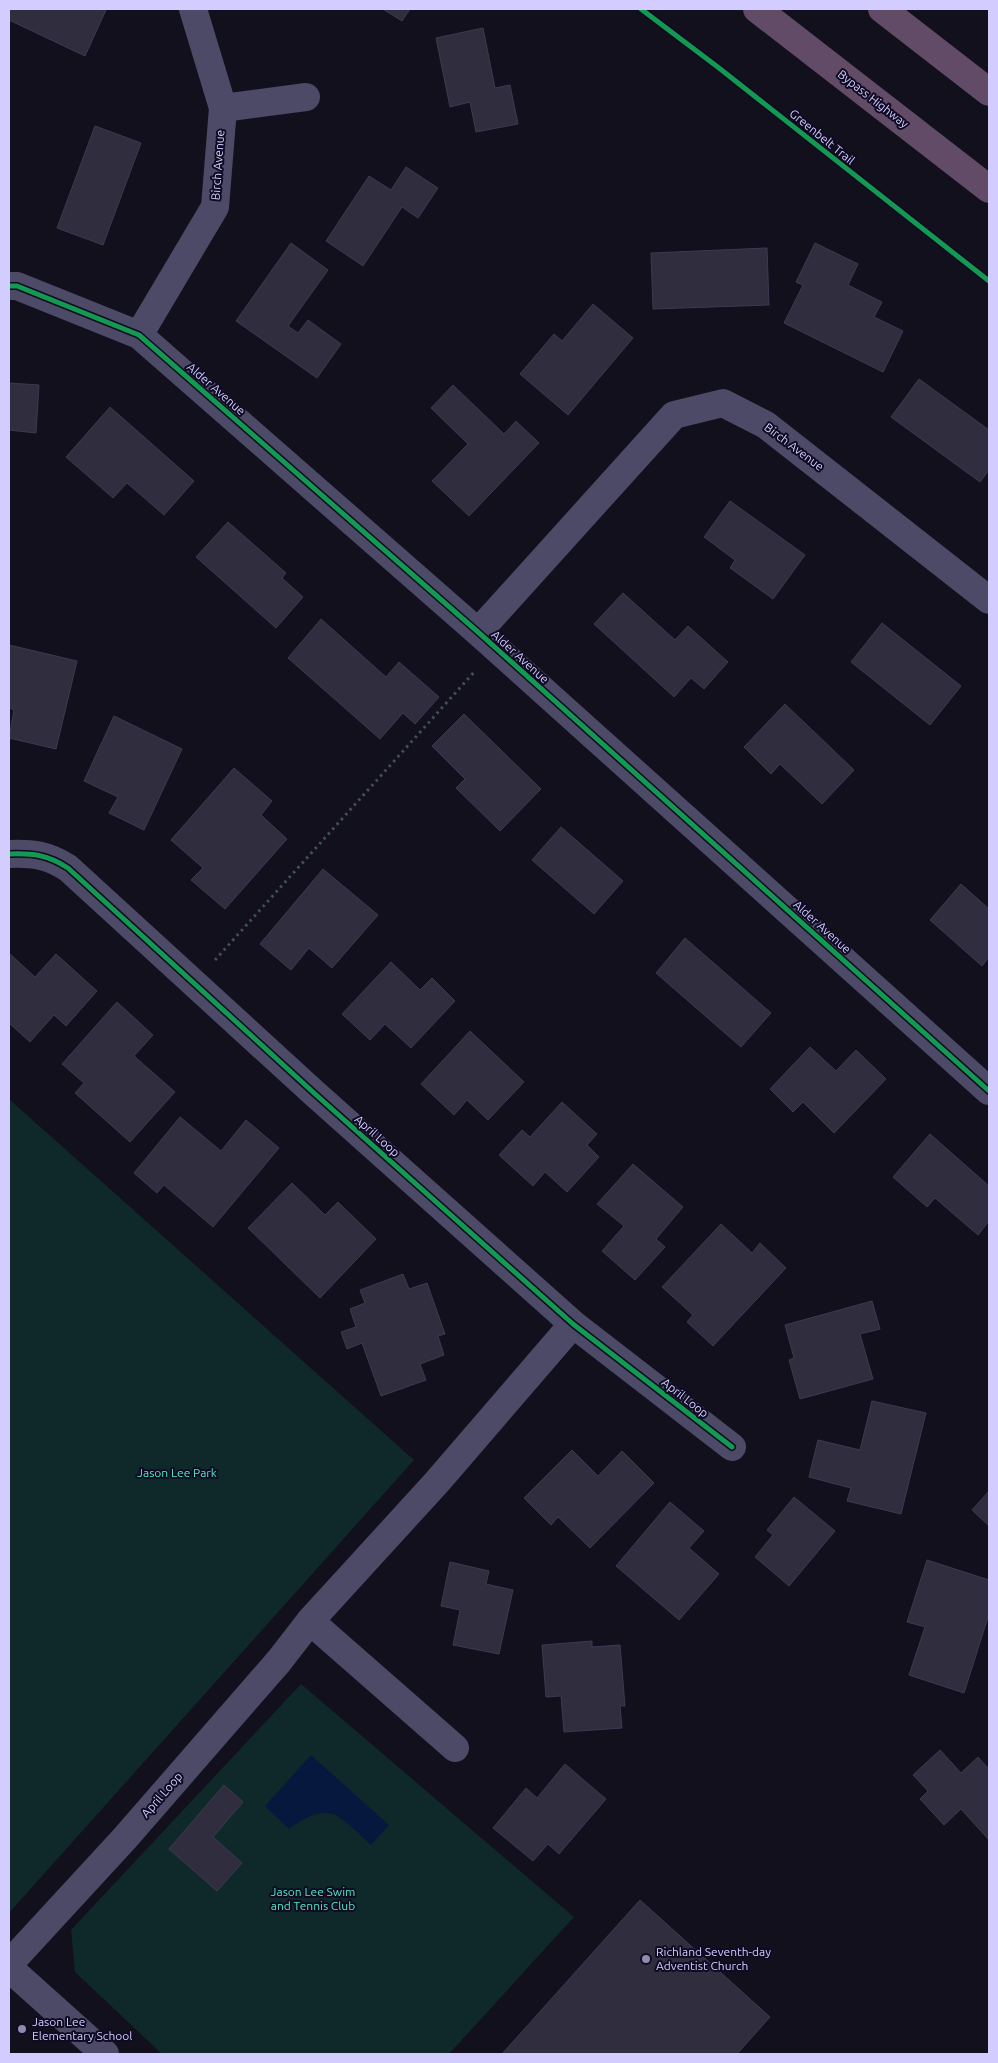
<svg xmlns="http://www.w3.org/2000/svg" width="998" height="2063" font-family="Ubuntu,sans-serif">
<style>
.green{fill:#0f282a}
.water{fill:#06183e}
.building{fill:#302d3f;stroke:#3e3952}
.lines{fill:none;stroke-linecap:round;stroke-linejoin:round}
.path{stroke:#404e5e;stroke-width:3;stroke-dasharray:2.5 4;stroke-linecap:butt}
.minor{stroke:#4c4a66;stroke-width:28}
.highway{stroke:#624b66;stroke-width:28}
.cycleway-casing{stroke:#0f0b22;stroke-width:8}
.cycleway{stroke:#139951;stroke-width:5}
.poi-dot{fill:#8f8ab0;stroke:#0f0b22;stroke-width:2}
.labels{text-anchor:middle;stroke-width:4;stroke-linejoin:round;paint-order:stroke}
.street-label{font-size:12px;fill:#d3ccff;stroke:#0f0b22}
.park-label{font-size:12px;fill:#4deac6;stroke:#0f0b22}
.poi-label{font-size:12px;fill:#d3ccff;stroke:#0f0b22;text-anchor:start}
</style>
<rect width="100%" height="100%" fill="#12101d"/>
<!-- green -->
<path class="green" d="M9 1099 414 1460 9 1913Z
M301 1684 574 1917 449 2054H162L75 1972 71 1930Z"/>
<!-- water -->
<path class="water" d="M311 1755 389 1825 371 1845C338 1815 331 1799 289 1829L265 1806Z"/>
<!-- building -->
<path class="building" d="M9 9H103L106 10 85 56 9 20Z
M383 9H410L402 21Z
M483 28 495 88 510 85 518 124 476 132 470 102 450 107 436 38Z
M95 126 141 143 103 245 57 228Z
M406 167 438 188 418 218 402 207 363 266 326 241 369 176 391 190Z
M291 243 328 270 288 326 298 333 308 320 341 344 317 378 236 321Z
M815 243 858 264 848 285 882 302 874 317 903 331 883 372 784 323 803 285 796 282Z
M767 248 769 305 653 309 651 253Z
M593 304 633 338 568 415 520 374 554 334 562 341Z
M919 379 989 430V470L980 482 891 417Z
M9 383 39 385 36 433 9 430Z
M453 385 504 434 516 421 539 443 469 516 432 481 468 444 431 408Z
M110 407 194 481 164 515 127 483 113 498 66 457Z
M730 501 805 555 773 599 730 568 735 560 704 537Z
M228 522 286 573 282 578 303 597 276 628 196 557Z
M623 593 675 640 688 626 728 662 704 689 691 678 674 697 594 624Z
M321 619 386 677 399 662 439 697 415 724 403 713 380 739 288 658Z
M882 623 961 686 930 725 851 662Z
M9 645 77 661 56 749 9 738 14 710 9 708Z
M785 704 854 770 822 804 780 764 771 774 744 747Z
M464 714 541 789 500 831 456 788 465 779 432 746Z
M114 716 182 749 144 830 109 813 118 797 84 781Z
M234 768 272 801 261 815 287 839 225 909 191 880 203 868 171 840Z
M561 827 623 881 594 914 532 860Z
M323 869 378 915 332 968 309 948 291 970 260 944Z
M961 884 989 909V957L982 966 930 920Z
M685 938 771 1013 741 1047 656 973Z
M9 953 35 977 56 954 97 991 66 1026 54 1015 30 1042 9 1023Z
M391 962 420 990 432 978 455 1001 411 1048 385 1024 370 1040 342 1014Z
M117 1002 153 1035 134 1056 175 1092 130 1142 75 1093 84 1083 62 1064Z
M470 1031 524 1082 488 1120 467 1100 454 1115 421 1084Z
M810 1047 836 1071 856 1050 886 1079 834 1133 803 1102 793 1112 770 1089Z
M562 1102 597 1134 587 1145 599 1157 567 1192 545 1172 533 1186 499 1155 522 1130 530 1137Z
M180 1117 221 1151 246 1120 279 1148 213 1227 164 1185 157 1193 134 1173Z
M930 1134 989 1186V1221L978 1235 935 1198 927 1207 893 1177Z
M633 1164 683 1207 656 1239 665 1247 635 1280 602 1251 624 1226 597 1204Z
M292 1183 325 1215 338 1202 376 1239 320 1298 248 1228Z
M721 1224 752 1253 760 1243 786 1268 713 1346 687 1322 693 1315 662 1287Z
M403 1274 409 1289 427 1283 445 1334 438 1336 444 1355 420 1364 426 1380 381 1396 362 1343 347 1349 341 1332 356 1327 350 1309 365 1303 360 1290Z
M872 1301 880 1329 860 1334 873 1379 800 1399 789 1360 794 1358 785 1325Z
M872 1401 926 1413 901 1514 847 1501 851 1488 809 1477 818 1440 860 1450Z
M572 1450 598 1476 622 1451 654 1483 590 1548 558 1517 551 1525 524 1498Z
M989 1491V1526L972 1510Z
M794 1497 835 1531 789 1586 755 1557 773 1535 767 1530Z
M670 1502 704 1531 689 1548 719 1574 679 1620 616 1566Z
M927 1560 989 1580V1614L964 1693 909 1675 925 1627 907 1622Z
M450 1562 489 1571 486 1584 513 1590 499 1654 453 1645 460 1610 441 1606Z
M592 1641V1647L620 1645 625 1706H620L622 1728 564 1732 561 1696 546 1697 542 1645Z
M940 1750 961 1773 978 1757 989 1769V1840L961 1809 944 1825 920 1799 928 1791 913 1775Z
M565 1764 606 1799 559 1854 548 1844 533 1861 493 1828 526 1788 537 1798Z
M224 1785 243 1802 213 1837 242 1863 217 1891 169 1849Z
M640 1900 770 2017 737 2054H502Z"/>
<g class="lines">
<!-- path -->
<path class="path" d="M215 960 476 670"/>
<!-- minor -->
<path class="minor" d="M223 108 306 97
M9 286H17L139 335 478 632 989 1091
M139 335 215 207 223 108 193 9
M478 632 674 415 723 403 766 425 989 600
M9 854C33 853 48 855 68 868L314 1093 573 1324 732 1447
M310 1621 455 1748
M9 1964 125 1838 279 1661 310 1621 437 1482 573 1324
M9 1968 105 2054"/>
<!-- highway -->
<path class="highway" d="M757 9 989 189
M882 9 989 92"/>
<!-- cycleway casing -->
<g class="cycleway-casing">
<path id="cycleway" d="M641 9 719 68 989 281
M9 286H17L139 335 478 632 989 1091
M9 854C33 853 48 855 68 868L314 1093 573 1324 732 1447"/>
</g>
<!-- cycleway -->
<use href="#cycleway" class="cycleway"/>
</g>
<!-- markers -->
<g class="poi-dot">
<circle cx="646" cy="1959" r="5"/>
<circle cx="22" cy="2029" r="5"/>
</g>
<g class="labels">
<!-- street labels -->
<g class="street-label">
<text transform="translate(873 99) rotate(38)" y="4">Bypass Highway</text>
<text transform="translate(822 137) rotate(39)" y="4">Greenbelt Trail</text>
<text transform="translate(218 165) rotate(-86)" y="4">Birch Avenue</text>
<text transform="translate(216 389) rotate(41)" y="4">Alder Avenue</text>
<text transform="translate(794 447) rotate(37)" y="4">Birch Avenue</text>
<text transform="translate(520 657) rotate(42)" y="4">Alder Avenue</text>
<text transform="translate(822 927) rotate(42)" y="4">Alder Avenue</text>
<text transform="translate(377 1136) rotate(42)" y="4">April Loop</text>
<text transform="translate(685 1398) rotate(38)" y="4">April Loop</text>
<text transform="translate(162 1795) rotate(-49)" y="4">April Loop</text>
</g>
<!-- park labels -->
<g class="park-label">
<text x="177" y="1477">Jason Lee Park</text>
<text x="313" y="1896">Jason Lee Swim<tspan x="313" dy="14">and Tennis Club</tspan></text>
</g>
<!-- poi labels -->
<g class="poi-label">
<text x="656" y="1956">Richland Seventh-day<tspan x="656" dy="14">Adventist Church</tspan></text>
<text x="32" y="2026">Jason Lee<tspan x="32" dy="14">Elementary School</tspan></text>
</g>
</g>
<!-- border -->
<rect width="998" height="2063" fill="none" stroke="#d3ccff" stroke-width="20"/>
</svg>
